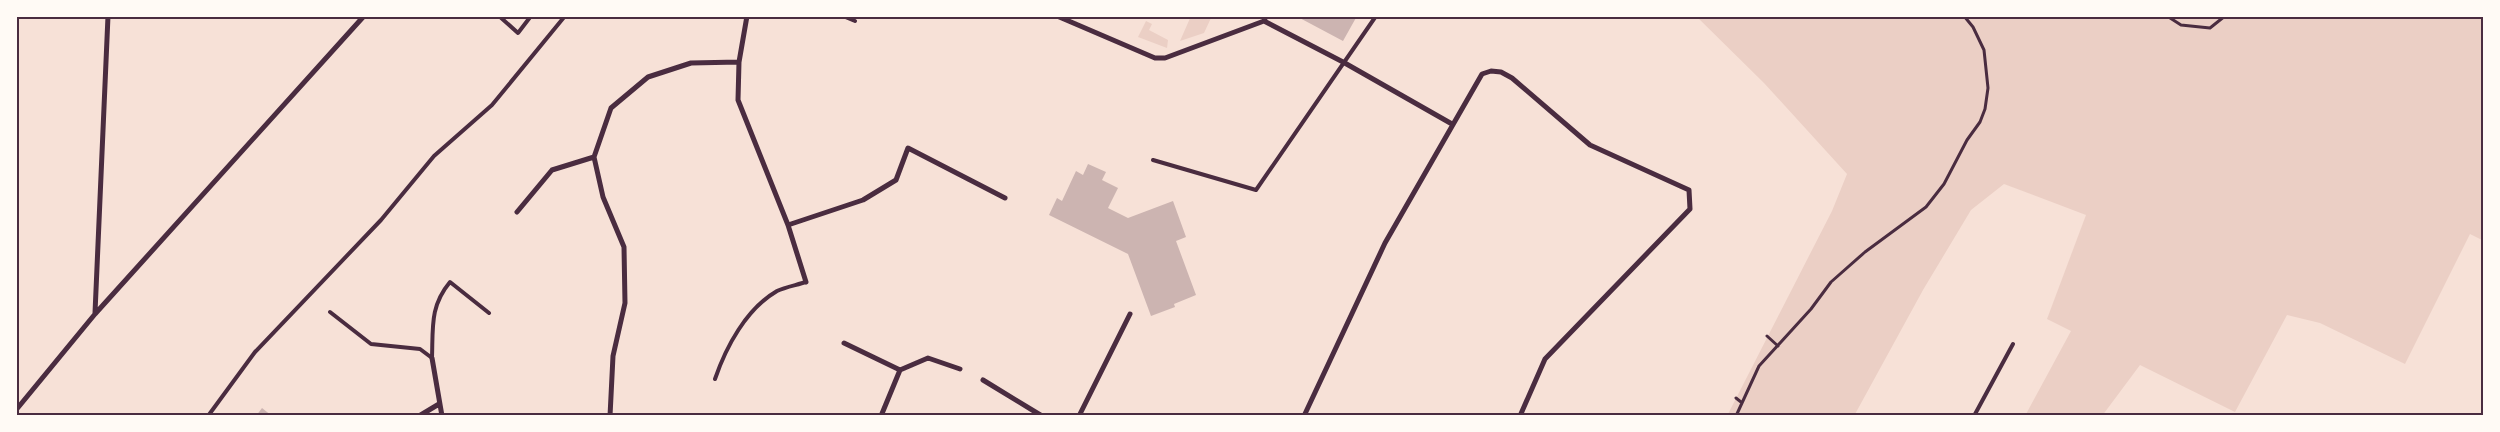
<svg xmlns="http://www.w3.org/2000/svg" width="2500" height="432" font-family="Raleway,sans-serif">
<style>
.green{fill:#ebcfc5}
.building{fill:#ccb4b1}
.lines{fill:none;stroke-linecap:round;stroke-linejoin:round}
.path{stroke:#4a2c40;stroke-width:3}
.service{stroke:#4a2c40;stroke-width:4}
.minor{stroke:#4a2c40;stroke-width:5}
.neatline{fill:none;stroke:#4a2c40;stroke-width:2}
</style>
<rect width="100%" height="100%" fill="#f7e1d7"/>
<!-- green -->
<path class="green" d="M1191 16H1208L1211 18 1204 33 1180 41Z
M1696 16H2484V241L2470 234 2405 364 2320 323 2287 315 2235 412 2140 365 2102 416H2025L2071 331 2047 319 2086 215 2004 184 1971 210 1923 290 1854 416H1727L1832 211 1847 174 1764 83Z
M1146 21 1152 24 1149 30 1168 40 1167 48 1138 37Z"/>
<!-- building -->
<path class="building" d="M1296 16H1357L1343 41Z
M1088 164 1106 172 1102 180 1118 188 1108 208 1128 218 1173 201 1186 237 1176 241 1196 295 1174 304 1175 307 1151 316 1128 254 1049 215 1057 198 1062 201 1076 171 1083 175Z
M262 408 272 416H256Z"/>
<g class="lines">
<!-- path -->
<path class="path" d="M2167 16 2181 25 2210 28 2225 16
M1767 336 1778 346
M1736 398 1741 402
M1736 416 1759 366 1811 309 1831 282 1865 252 1926 207 1944 184 1967 140 1980 122 1985 109 1988 88 1984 50 1973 27 1964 16"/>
<!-- service -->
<path class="service" d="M499 16 518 33 531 16
M843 16 855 21
M1153 160 1256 190 1376 16
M330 312 371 344 420 349 432 358
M432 358C433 327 430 306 450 282L489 313
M715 379C726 347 746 309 777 291 785 287 797 285 806 282
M208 416 255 352 381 220 434 156 492 105 565 16
M1974 416 2013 344"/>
<!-- minor -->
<path class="minor" d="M747 16 739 62 738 100 788 225 806 282
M1057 16 1155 58H1165L1264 21 1266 16
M1264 21 1343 62 1452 124
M517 212 552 170 594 157
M788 225 863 200 896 180 908 148 1005 198
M95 313 108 16
M844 343 900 370
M432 358 442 416
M983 380 1042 416
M16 410 95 314 364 16
M419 416 439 404
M610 416 613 356 625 303 624 247 603 197 594 157 611 108 648 77 691 63 739 62
M881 416 900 370 928 358 960 369
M1079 416 1130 314
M1304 416 1385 243 1482 74 1491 71 1501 72 1512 78 1590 145 1689 190 1690 209 1545 359 1520 416"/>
</g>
<!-- border -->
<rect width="2500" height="432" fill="none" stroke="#fffaf5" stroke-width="35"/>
<rect x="18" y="18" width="2464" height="396" class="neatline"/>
</svg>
